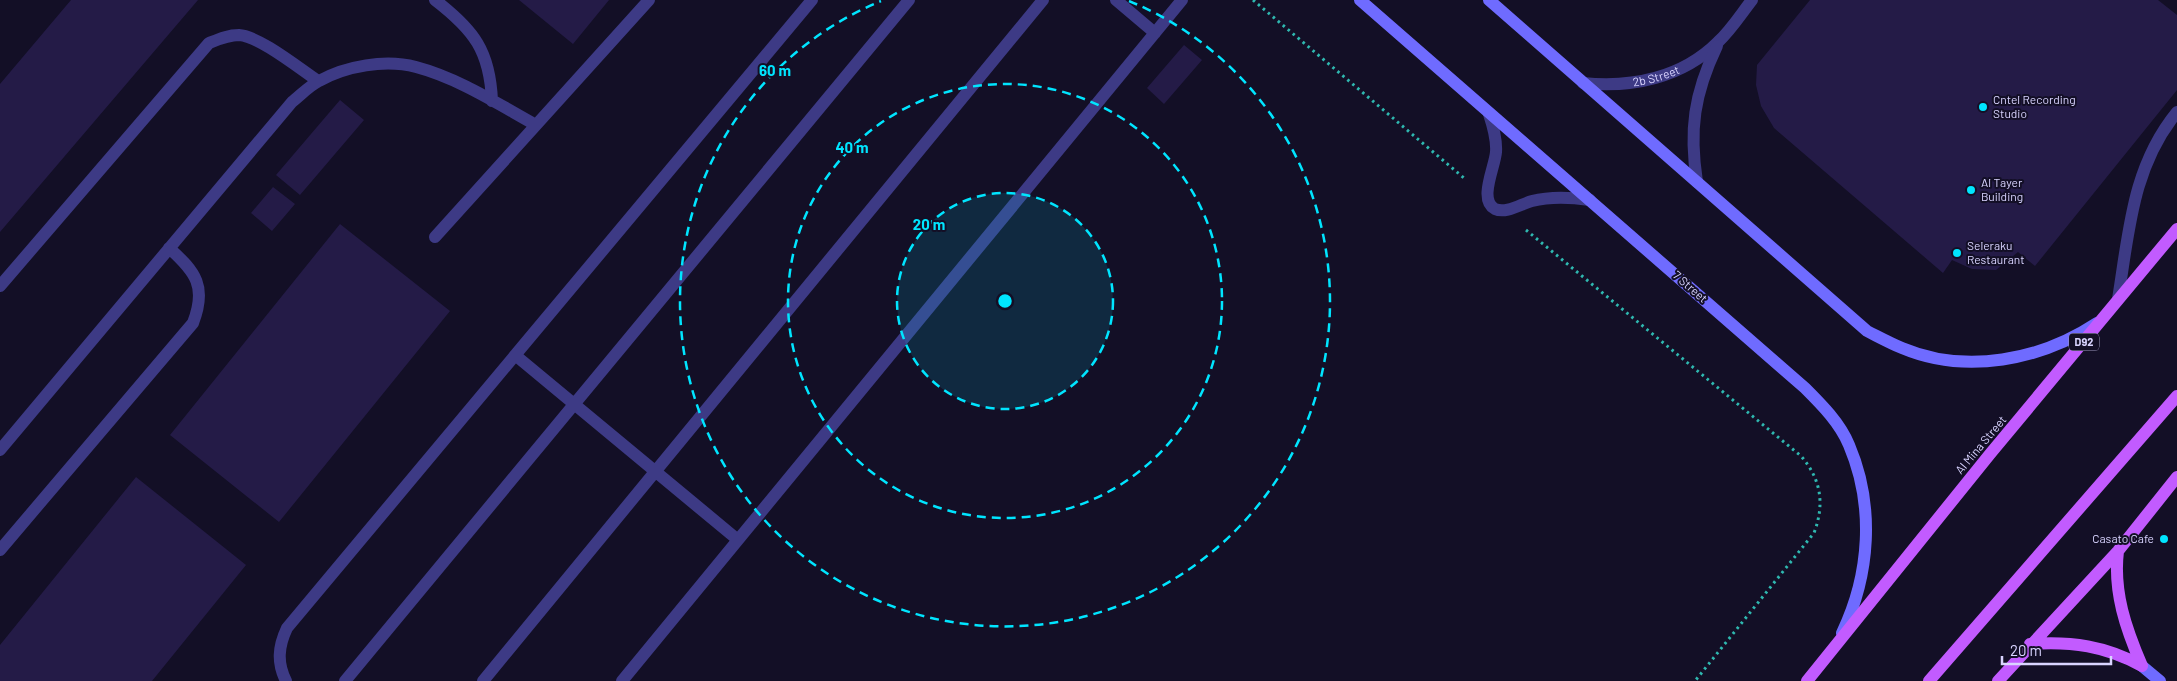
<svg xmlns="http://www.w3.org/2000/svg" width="2177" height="681" font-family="Barlow,sans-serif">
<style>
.building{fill:#241b47}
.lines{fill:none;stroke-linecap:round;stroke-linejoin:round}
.path{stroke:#2fb8b0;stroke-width:3;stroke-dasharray:2.5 4;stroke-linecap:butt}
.lane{stroke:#3d3a85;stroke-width:12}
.street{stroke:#3d3a85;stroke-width:12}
.secondary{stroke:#6f6bff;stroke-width:12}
.primary{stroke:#c25bff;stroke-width:12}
.ring{fill:none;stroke:#00e5ff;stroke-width:2.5;stroke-dasharray:9 6}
.poi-dot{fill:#00e5ff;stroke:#130f26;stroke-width:2}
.labels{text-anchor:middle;stroke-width:4;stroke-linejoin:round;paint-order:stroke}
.shield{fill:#130f26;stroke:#9e99be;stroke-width:1}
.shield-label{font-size:11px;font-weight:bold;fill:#d9d4ff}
.street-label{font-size:12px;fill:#d9d4ff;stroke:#130f26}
.poi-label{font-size:12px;fill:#d9d4ff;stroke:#130f26;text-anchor:start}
.centre{fill:#00e5ff;stroke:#130f26;stroke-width:2.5}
.ring-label{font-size:15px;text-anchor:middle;font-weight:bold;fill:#00e5ff;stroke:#130f26;stroke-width:4;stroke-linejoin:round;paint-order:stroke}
</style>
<rect width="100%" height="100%" fill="#130f26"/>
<!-- building -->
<path class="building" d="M71 0H198L0 232V84Z
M519 0H609L573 44Z
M1810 0H2158L2177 15V90L2035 266 2018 252 1996 270 1972 269 1952 260 1943 273 1774 128 1761 106 1756 85 1757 65Z
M1184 45 1202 60 1164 104 1147 88Z
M340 100 364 120 300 195 276 175Z
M273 187 295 204 272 231 251 213Z
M340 224 450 311 279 522 170 435Z
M136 477 246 565 152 681H0V645Z"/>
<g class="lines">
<!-- path -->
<path class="path" d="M1253 0 1464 178
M1526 230 1801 456C1821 479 1825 504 1814 533L1695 681"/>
<!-- lane -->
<path class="lane" d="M435 0C474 30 490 51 492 101
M1116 0 1155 33
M1489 114C1493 126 1497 139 1496 152 1495 167 1478 200 1495 209 1506 214 1521 204 1532 201 1551 196 1570 197 1590 200
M435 237 649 0
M0 286 209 43C219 39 228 35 239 35 259 36 300 69 318 81
M2118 299C2129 232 2132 167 2177 112
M515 355 738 540
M0 450 292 102C301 95 309 86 319 81 346 66 385 59 416 67 458 78 498 104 536 125
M0 550 193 323C207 287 196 272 169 248
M286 681C277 663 278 647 287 628L812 0
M345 681 909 0
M483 681 1043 0
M622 681 1182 0"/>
<!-- street -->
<g class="street">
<path id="s1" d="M1583 83C1632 88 1682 78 1718 42 1731 30 1741 14 1752 0"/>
<path d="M1697 182C1689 130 1694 94 1717 46"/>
</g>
<!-- secondary -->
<path class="secondary" d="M1360 0 1805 388C1822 405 1840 423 1849 445 1875 506 1870 575 1842 633
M1489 0 1867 331C1879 337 1890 343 1902 348 1966 375 2041 360 2097 323
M2142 666 2160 681"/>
<!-- primary -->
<path class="primary" d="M2118 551C2113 592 2126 629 2142 666
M2030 644C2071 641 2106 646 2142 666
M1807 681 1990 454 2177 229
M1929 681 2177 396
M1998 681 2118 551 2177 477"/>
</g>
<!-- distance rings -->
<circle cx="1005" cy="301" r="108" fill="#00e5ff" fill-opacity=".12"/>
<g class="ring">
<circle cx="1005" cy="301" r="108"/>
<circle cx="1005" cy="301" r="217"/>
<path d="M1129 1A325 325 0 1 1 881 1"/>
</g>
<!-- markers -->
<g class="poi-dot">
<circle cx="1983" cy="107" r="5"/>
<circle cx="1971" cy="190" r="5"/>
<circle cx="1957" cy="253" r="5"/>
<circle cx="2164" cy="539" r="5"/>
</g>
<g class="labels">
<!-- shield labels -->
<rect class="shield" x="2069" y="333.5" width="30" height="17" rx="4"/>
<g class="shield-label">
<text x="2084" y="346">D92</text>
</g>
<!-- street labels -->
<g class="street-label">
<text dy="4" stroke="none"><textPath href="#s1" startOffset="74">2b Street</textPath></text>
<text transform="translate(1690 287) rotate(41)" y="4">7 Street</text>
<text transform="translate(1981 445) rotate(-50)" y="4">Al Mina Street</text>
</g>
<!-- poi labels -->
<g class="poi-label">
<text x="1993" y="104">Cntel Recording<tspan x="1993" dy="14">Studio</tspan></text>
<text x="1981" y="187">Al Tayer<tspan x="1981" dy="14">Building</tspan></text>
<text x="1967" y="250">Seleraku<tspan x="1967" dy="14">Restaurant</tspan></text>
<text x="2154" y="543" text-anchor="end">Casato Cafe</text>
</g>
</g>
<circle cx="1005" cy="301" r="8" class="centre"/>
<g class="ring-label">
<text x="775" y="76">60 m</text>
<text x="852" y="153">40 m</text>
<text x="929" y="230">20 m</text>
</g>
<!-- scale -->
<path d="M2002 656v8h109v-8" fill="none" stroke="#d9d4ff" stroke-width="2.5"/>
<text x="2010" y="656" font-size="15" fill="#d9d4ff" stroke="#130f26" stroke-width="4" paint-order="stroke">20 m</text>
</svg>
